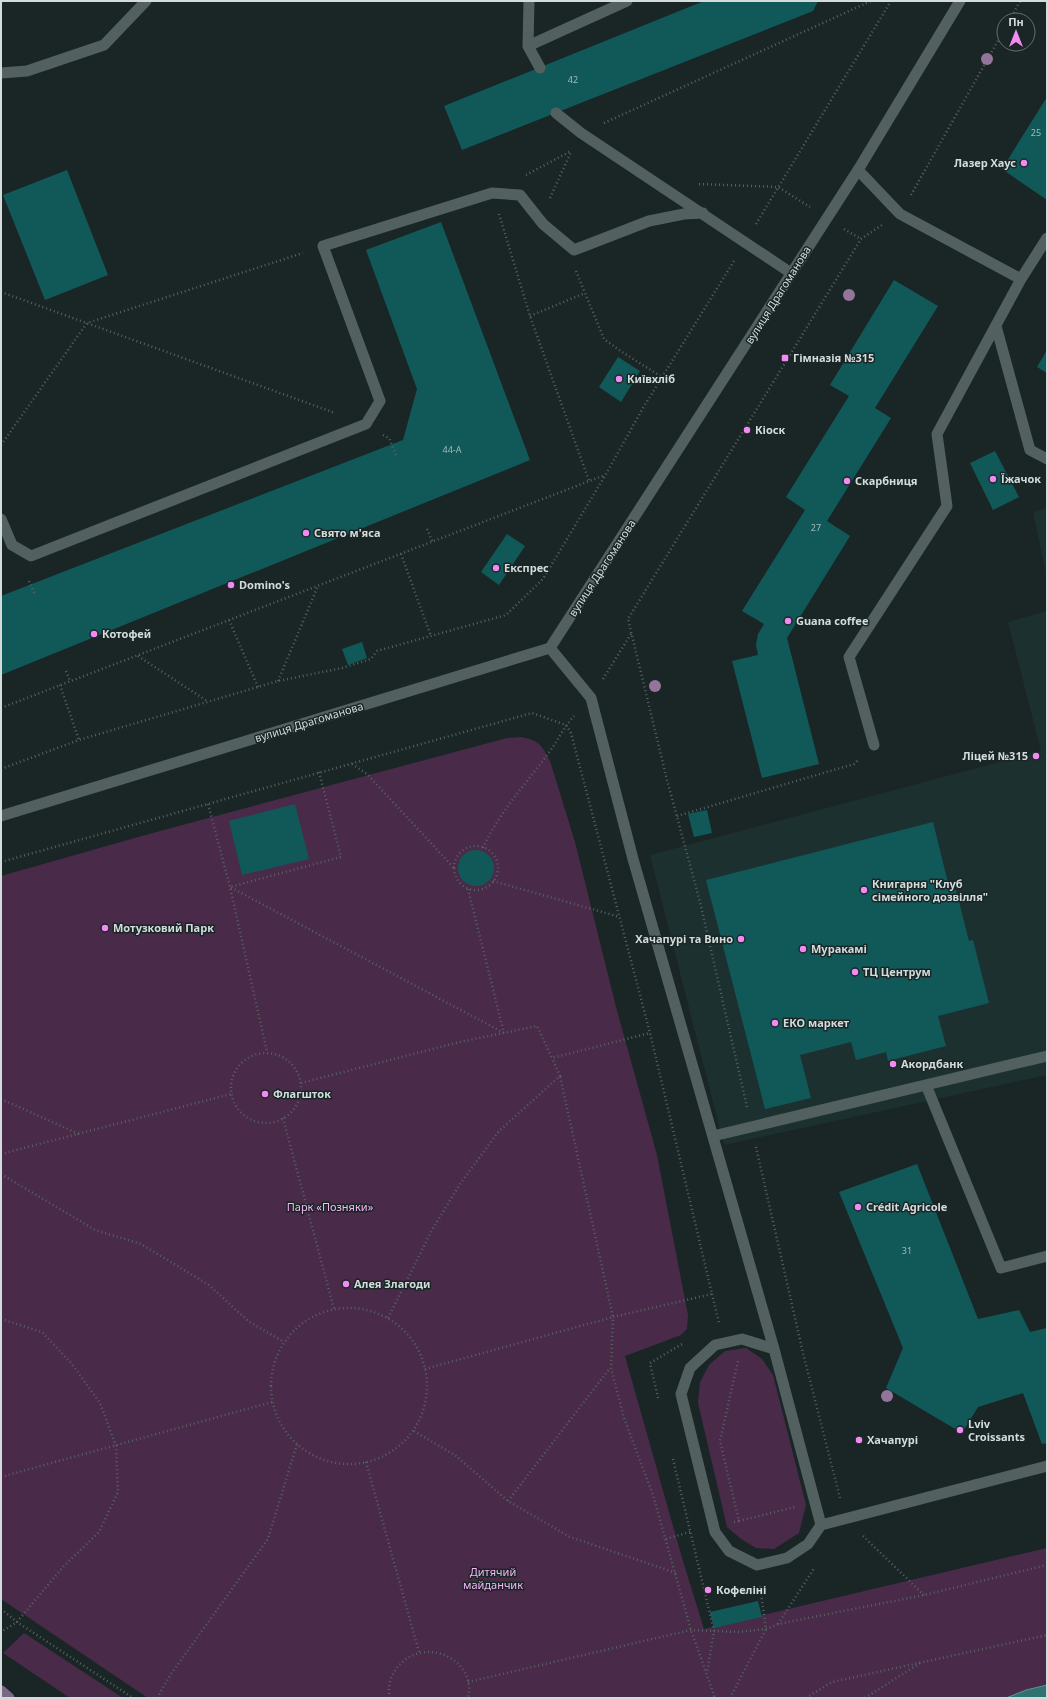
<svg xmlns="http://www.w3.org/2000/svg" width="1048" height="1699" font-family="'Noto Sans',sans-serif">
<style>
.built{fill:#1c3030}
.green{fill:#492a49}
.water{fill:#307272;stroke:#619292}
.building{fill:#115959}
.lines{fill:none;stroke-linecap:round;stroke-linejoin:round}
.path{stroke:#576262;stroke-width:2.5;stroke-dasharray:1 3;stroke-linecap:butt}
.service{stroke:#526060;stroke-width:11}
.tertiary{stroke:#526060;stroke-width:11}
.secondary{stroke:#7a6884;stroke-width:11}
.tree{fill:#947599}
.poi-dot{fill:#f18af3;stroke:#1a2626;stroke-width:1.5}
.labels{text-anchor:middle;stroke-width:3;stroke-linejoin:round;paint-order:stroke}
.number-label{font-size:9px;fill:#a2baba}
.poi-label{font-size:11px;font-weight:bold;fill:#d3dbdb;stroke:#1a2626;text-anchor:start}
.street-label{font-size:11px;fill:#d3dbdb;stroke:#1a2626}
.park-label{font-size:11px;fill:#f7b6f7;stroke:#1a2626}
</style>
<rect width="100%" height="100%" fill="#1a2626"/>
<!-- built -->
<path class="built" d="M1047 507V577L1033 513Z
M1047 611V1075L724 1145 650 855 1041 751 1008 622Z"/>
<!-- green -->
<path class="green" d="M520 737C539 740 541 744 550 761L575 842 616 1007 657 1155 688 1315 687 1329 681 1335 625 1356 682 1558 704 1629 1047 1548V1698H148L1 1599V876L149 834 507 738Z
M746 1348 762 1359 773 1375 806 1505 799 1533 774 1549 756 1548 741 1539 727 1527 698 1403 700 1382 709 1365 725 1351Z
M24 1633 123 1698H70L3 1653Z"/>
<!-- water -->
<path class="water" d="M1047 1685V1698H1006L1026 1690Z"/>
<!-- building -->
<path class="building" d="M704 1H818L813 11 462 150 444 106Z
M1047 97V200L1002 169Z
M67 170 108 275 45 300 3 195Z
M441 222 530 460 1 675V596L403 440 417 389 366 250Z
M894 280 938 306 875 408 891 418 827 521 850 536 787 638 819 764 762 778 732 661 758 655 756 645 758 634 764 624 742 611 805 510 786 497 849 396 830 385Z
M1047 350V373L1037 367Z
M618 357 640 371 621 402 599 387Z
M995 451 1019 497 993 510 970 463Z
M507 534 525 546 499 585 481 572Z
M362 642 367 658 348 665 342 649Z
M295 804 309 859 242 875 229 821Z
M707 810 712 833 694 837 688 814Z
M933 822 950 891 956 890 969 941 973 940 989 1003 938 1016 946 1046 888 1061 886 1052 856 1060 851 1042 800 1055 811 1098 765 1109 706 880Z
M458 868a18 18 0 1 1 36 0a18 18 0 1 1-36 0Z
M917 1164 978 1319 1019 1310 1030 1332 1047 1328V1443L1042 1444 1023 1393 978 1407 962 1433 886 1388 903 1348 839 1192Z
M758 1601 762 1617 714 1628 710 1612Z"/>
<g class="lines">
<!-- path -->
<path class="path" d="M1010 20 1020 1
M604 123 871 1
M526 175 571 151
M699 184 778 187 810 207
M911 195 1004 30
M550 198 571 152
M499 214 530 316 589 481
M756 224 891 1
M844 229 861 239
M576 271 585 293
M1 292 335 413
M530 316 585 293 604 339 622 352 662 377
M383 435 389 438 396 455
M1 445 87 323 303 253
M427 529 432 541
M401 554 431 636
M29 581 35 595
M229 620 258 687
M138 656 207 701
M66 671 70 681
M603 679 631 634
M278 681 318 586
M60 685 79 740
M1 708 605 475
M352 764 367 774 453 867
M1 769 79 740 278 681 342 668 371 659 377 651 506 615 543 579 606 474 643 408 734 261
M319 772 341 857 230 887 504 1033
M208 804 230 887 267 1052
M677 816 854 764 859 759
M454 868a22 22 0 1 1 44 0a22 22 0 1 1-44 0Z
M483 848C499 812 527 783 550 751 558 740 564 727 574 716
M1 862 532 713 566 725 571 733 650 1033 712 1294 613 1317 611 1368 624 1418 653 1495 691 1630 715 1698
M493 881 620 917
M468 889 504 1033
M231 1088a35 35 0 1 1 70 0a35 35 0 1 1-70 0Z
M301 1083 460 1042 537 1026 552 1058 650 1033
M1 1099 79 1134
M747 1107 700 902 667 780 628 619 861 239 882 225
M283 1118 334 1309
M756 1147 803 1353 840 1498
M1 1154 231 1094
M1 1174 95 1230 141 1244 209 1285 248 1321 284 1342
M712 1294 719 1323
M271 1386a78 78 0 1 1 156 0a78 78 0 1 1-156 0Z
M388 1318 432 1230 460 1184 499 1131 560 1076 552 1058
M1 1319 42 1332 72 1364 100 1403 116 1446 118 1492 99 1532 63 1567 17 1622 1 1632
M425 1369 613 1317 560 1076
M658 1398 650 1363 682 1344
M414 1431 456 1456 508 1501 570 1537 676 1573
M673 1459 714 1631 707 1673
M366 1462 419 1652
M1 1477 272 1402
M508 1501 610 1368
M739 1521 795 1507
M734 1522 739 1521 720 1441 738 1361
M863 1536 924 1595
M666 1539 690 1532
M1 1609 17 1622 133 1698
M778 1624 815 1567
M468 1682 691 1630 738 1632 766 1629 778 1624 924 1595 1047 1565
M157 1698 171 1674 268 1539 297 1444
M390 1698C388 1690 389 1681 393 1674 416 1632 478 1656 468 1698
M730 1698 766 1629 760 1586
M806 1698 832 1682 1047 1635
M865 1698 920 1663"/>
<!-- service -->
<path class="service" d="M529 1 528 46 540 68
M528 46 627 1
M1 73 27 71 104 45 146 1
M556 113 581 133 791 273
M858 170 900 214 1021 279
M996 326 1030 450 1047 459
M1 519 12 545 31 556 366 424 380 401 323 246 492 193 520 195 543 224 574 250 649 221 684 214 703 213
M550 648 591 698 633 859 774 1349 821 1525
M874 745 849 657 947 506 937 434 1021 279 1047 238
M926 1085 1001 1268 1047 1256
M713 1136 1047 1056
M774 1349 742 1339 715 1345 690 1368 681 1394 715 1532 729 1551 757 1565 787 1558 808 1544 821 1525 1047 1466"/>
<!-- tertiary -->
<path class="tertiary" d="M1 816 550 648 858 170 960 1"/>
<!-- secondary -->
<path class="secondary" d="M1 1691 9 1698"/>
</g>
<!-- trees -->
<g class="tree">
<circle cx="987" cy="59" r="6"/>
<circle cx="849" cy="295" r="6"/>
<circle cx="655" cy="686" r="6"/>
<circle cx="887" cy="1396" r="6"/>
</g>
<!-- markers -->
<g class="poi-dot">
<circle cx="1024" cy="163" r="4"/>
<rect x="781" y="354" width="8" height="8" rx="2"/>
<circle cx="619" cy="379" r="4"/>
<circle cx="747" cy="430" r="4"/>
<circle cx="993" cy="479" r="4"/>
<circle cx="847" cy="481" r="4"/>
<circle cx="306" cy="533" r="4"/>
<circle cx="496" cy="568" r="4"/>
<circle cx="231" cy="585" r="4"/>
<circle cx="788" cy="621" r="4"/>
<circle cx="94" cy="634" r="4"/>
<circle cx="1036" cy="756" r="4"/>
<circle cx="864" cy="890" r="4"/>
<circle cx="105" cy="928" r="4"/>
<circle cx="741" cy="939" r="4"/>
<circle cx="803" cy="949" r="4"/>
<circle cx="855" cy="972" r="4"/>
<circle cx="775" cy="1023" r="4"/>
<circle cx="893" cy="1064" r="4"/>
<circle cx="265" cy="1094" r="4"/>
<circle cx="858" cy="1207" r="4"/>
<circle cx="346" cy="1284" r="4"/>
<circle cx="960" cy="1430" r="4"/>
<circle cx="859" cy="1440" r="4"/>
<circle cx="708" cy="1590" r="4"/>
</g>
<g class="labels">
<!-- number labels -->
<g class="number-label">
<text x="573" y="83">42</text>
<text x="1036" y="136">25</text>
<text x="452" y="453">44-А</text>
<text x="816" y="531">27</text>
<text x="907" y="1254">31</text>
</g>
<!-- poi labels -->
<g class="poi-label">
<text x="1016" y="167" text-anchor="end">Лазер Хаус</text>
<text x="793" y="362">Гімназія №315</text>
<text x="627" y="383">Київхліб</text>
<text x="755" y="434">Кіоск</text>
<text x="1001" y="483">Їжачок</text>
<text x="855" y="485">Скарбниця</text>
<text x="314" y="537">Свято м'яса</text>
<text x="504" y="572">Експрес</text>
<text x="239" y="589">Domino's</text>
<text x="796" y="625">Guana coffee</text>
<text x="102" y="638">Котофей</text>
<text x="1028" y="760" text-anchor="end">Ліцей №315</text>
<text x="872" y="888">Книгарня "Клуб<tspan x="872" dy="13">сімейного дозвілля"</tspan></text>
<text x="113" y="932">Мотузковий Парк</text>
<text x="733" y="943" text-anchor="end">Хачапурі та Вино</text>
<text x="811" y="953">Муракамі</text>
<text x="863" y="976">ТЦ Центрум</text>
<text x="783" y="1027">ЕКО маркет</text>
<text x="901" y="1068">Акордбанк</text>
<text x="273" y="1098">Флагшток</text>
<text x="866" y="1211">Crédit Agricole</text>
<text x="354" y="1288">Алея Злагоди</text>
<text x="968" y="1428">Lviv<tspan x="968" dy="13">Croissants</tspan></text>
<text x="867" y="1444">Хачапурі</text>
<text x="716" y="1594">Кофеліні</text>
</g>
<!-- street labels -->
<g class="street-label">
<text transform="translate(778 295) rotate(-58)" y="4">вулиця Драгоманова</text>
<text transform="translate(602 568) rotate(-57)" y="4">вулиця Драгоманова</text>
<text transform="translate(309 722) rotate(-17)" y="4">вулиця Драгоманова</text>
</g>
<!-- park labels -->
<g class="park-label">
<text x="330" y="1211">Парк «Позняки»</text>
<text x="493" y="1576">Дитячий<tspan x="493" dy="13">майданчик</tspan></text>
</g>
</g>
<!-- border -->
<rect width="1048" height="1699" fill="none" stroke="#d3dbdb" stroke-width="4"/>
<!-- north arrow -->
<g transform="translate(1016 32)"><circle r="19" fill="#1a2626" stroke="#646e6e"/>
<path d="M0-3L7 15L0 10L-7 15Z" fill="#f18af3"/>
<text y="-6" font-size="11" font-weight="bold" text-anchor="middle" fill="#d3dbdb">Пн</text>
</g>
</svg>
